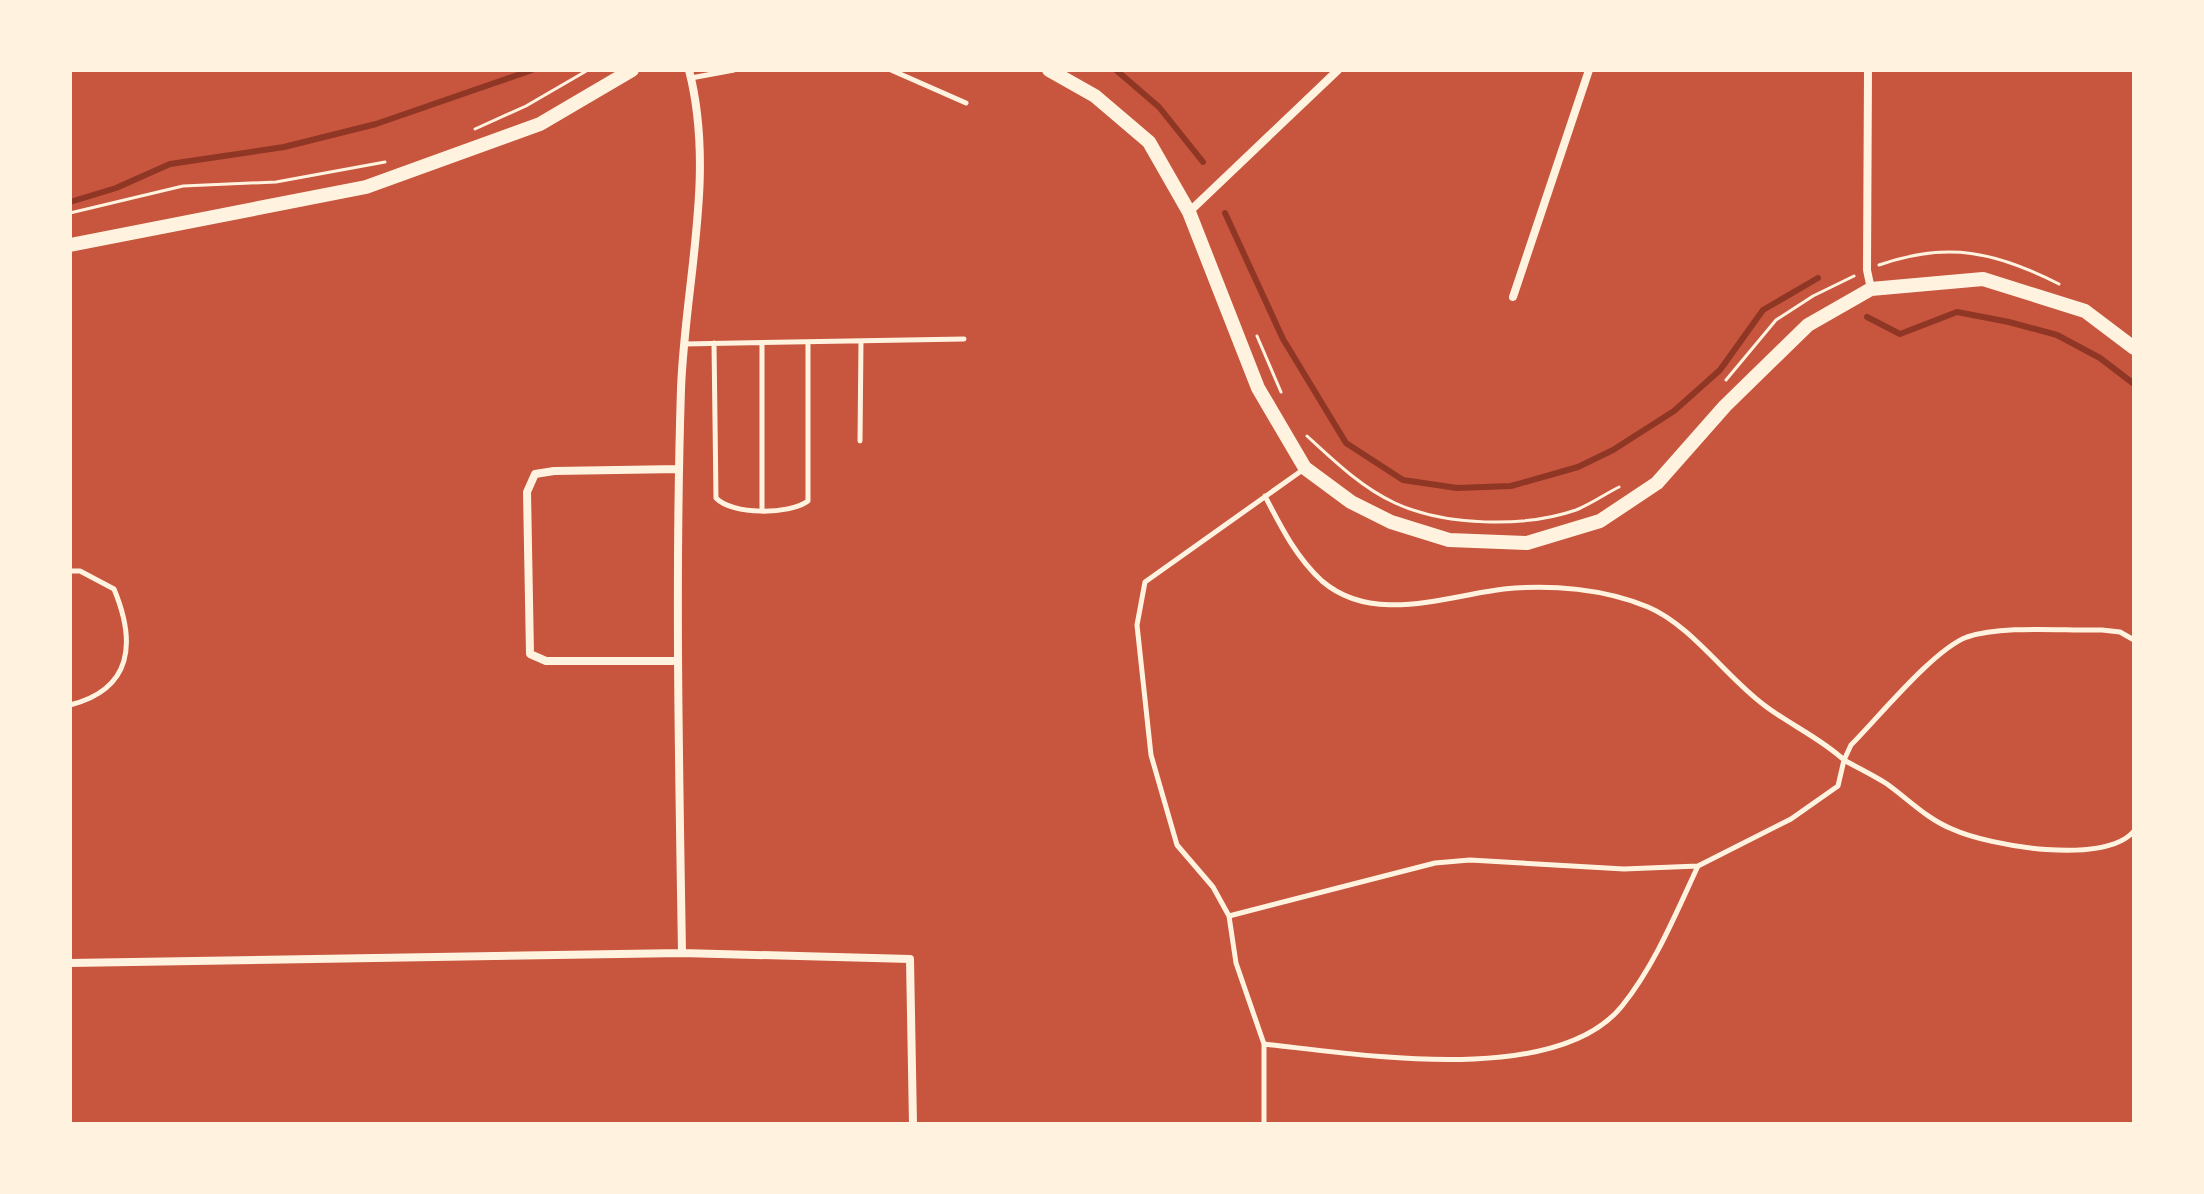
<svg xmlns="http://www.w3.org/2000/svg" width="2204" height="1194" font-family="Karla,sans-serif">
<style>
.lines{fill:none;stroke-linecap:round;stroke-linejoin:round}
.stream{stroke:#8f3625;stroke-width:6}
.path{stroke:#fff3e0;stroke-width:3}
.service{stroke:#fff3e0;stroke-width:5}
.minor{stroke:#fff3e0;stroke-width:8}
.tertiary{stroke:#fff3e0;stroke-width:14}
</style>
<rect width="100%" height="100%" fill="#c8553d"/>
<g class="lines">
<!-- stream -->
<path class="stream" d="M1116 70 1159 107 1203 162
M70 202 116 188 170 164 284 147 376 124 532 70
M1225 213 1283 339 1346 443 1403 480 1457 488 1511 486 1578 467 1613 450 1674 411 1720 370 1763 310 1818 278
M1867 317 1900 334 1957 312 2009 322 2057 335 2100 358 2134 384"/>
<!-- path -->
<path class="path" d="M475 129 526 106 588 70
M70 213 183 186 276 182 385 162
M1879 265C1948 241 1996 252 2059 284
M1257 336 1281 392
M1726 380 1776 320 1813 296 1854 276
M1307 436C1333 460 1362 488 1395 503 1445 526 1524 528 1576 510 1591 504 1605 494 1619 487"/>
<!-- service -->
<path class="service" d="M891 70 966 103
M691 78 734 70
M714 343 716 498C732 515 789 515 808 501V342
M762 343V509
M684 344 964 339
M860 441 861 341
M70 571H80L114 589C136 642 133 689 70 705
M2134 640 2120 632 2102 630C2063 631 2004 625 1967 637 1934 649 1878 718 1851 745L1844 760C1858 768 1873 775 1887 784 1908 799 1927 819 1952 829 1989 846 2105 866 2134 831
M1229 916 1435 863 1470 860 1624 869 1698 866 1791 819 1838 786 1844 760C1819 737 1790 725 1764 705 1727 678 1691 625 1648 607 1605 589 1551 584 1504 589 1446 596 1373 625 1322 581 1296 557 1281 527 1265 496
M1264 1044C1357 1054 1556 1088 1622 1006 1655 965 1676 913 1698 866
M1264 1124V1044L1236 963 1229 916 1213 887 1177 845 1151 755 1137 625 1145 582 1304 469"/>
<!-- minor -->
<path class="minor" d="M1868 70 1867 270 1871 289
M1189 212 1338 70
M1513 297 1589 70
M677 661H546L530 654 527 492 535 474 554 471 679 469
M682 953C679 765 675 577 681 389 685 282 716 175 689 70
M70 963 682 953 910 959 913 1124"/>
<!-- tertiary -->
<path class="tertiary" d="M1049 70 1095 96 1149 142 1189 212 1258 388 1305 468 1351 502 1391 522 1449 540 1527 543 1600 521 1657 483 1725 406 1808 325 1871 289 1983 279 2085 311 2134 348
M70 245 366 187 540 124 632 70"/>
</g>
<!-- border -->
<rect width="2204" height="1194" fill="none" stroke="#fff3e0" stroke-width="144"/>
</svg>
